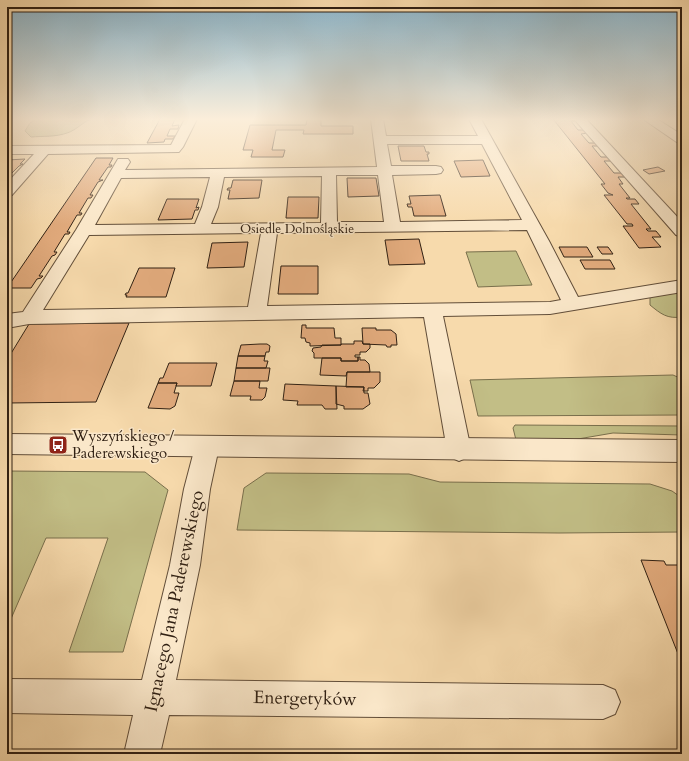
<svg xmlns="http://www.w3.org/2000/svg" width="689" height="761" font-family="Cardo,serif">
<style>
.green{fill:#c2be86;stroke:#796f4c}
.building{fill:#e2ab7d;stroke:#302013}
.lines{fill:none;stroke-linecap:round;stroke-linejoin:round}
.minor-casing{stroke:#624e39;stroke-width:2}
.tertiary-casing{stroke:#624e39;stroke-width:2}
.minor{fill:#fae7c9;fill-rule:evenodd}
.tertiary{fill:#fae7c9;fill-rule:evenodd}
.labels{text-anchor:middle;stroke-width:3;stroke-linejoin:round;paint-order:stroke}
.far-street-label{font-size:13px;fill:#302013;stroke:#fae7c9}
.poi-label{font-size:15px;fill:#302013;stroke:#fae7c9;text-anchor:start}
.near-street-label{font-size:18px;fill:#302013;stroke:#fae7c9}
</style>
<rect width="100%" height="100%" fill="#f7daac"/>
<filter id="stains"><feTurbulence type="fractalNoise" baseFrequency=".005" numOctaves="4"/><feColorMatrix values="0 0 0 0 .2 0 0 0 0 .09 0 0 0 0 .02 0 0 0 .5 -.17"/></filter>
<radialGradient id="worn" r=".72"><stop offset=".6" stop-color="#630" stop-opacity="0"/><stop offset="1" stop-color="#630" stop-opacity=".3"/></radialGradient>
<!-- green -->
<path class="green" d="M37 119H93C83 121 77 130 67 133 56 137 43 136 31 137L25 131 30 123Z
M516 251 532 285 478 287 466 252Z
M682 292V310L677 311 682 317C667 319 661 314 650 305V297Z
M673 375 682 379V415L478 416 470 380Z
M515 425 682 426V435L613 433 572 440H516L513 428Z
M7 471 145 472 168 490 123 652H69L108 538H46L7 628Z
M266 473 409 474 440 482 650 484 672 491 682 498V532L559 533 237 530 244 488Z"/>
<!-- building -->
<path class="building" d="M160 119H183H175L172 126 179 125 178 129H170L167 136H175L173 139H165L164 142 147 143Z
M307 119H321V126H353V134H303L304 130H276L272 150H285L283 157H251L253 150H243L250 125H306Z
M553 119H575L577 121H571L578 130H585L588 133 581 134 589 143H595L598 146H592L601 157H608L611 161H604L614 173H622L625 177H618L623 184H619L630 198H626L627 199H635L639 204H631L651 229H646L648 231H656L661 237H652L661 247 639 248 623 226H633L632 224H627L604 195H613L608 193 601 184H605Z
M398 146H424L426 152H429V154H427L429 161H401Z
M96 158H113L109 165H112L111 167H108L99 180H103L98 182 90 195H93L91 198H88L79 213H82L81 215H77L67 232H70L69 234H65L54 252H57L55 255 52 256 39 276H43L41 278 37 279 31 288H7Z
M25 159 20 164H23L19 166 8 177H11L9 179H7V160Z
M483 160 490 176 461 177 454 161Z
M658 167 665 171 649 174 643 170Z
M347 178H376L379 196 348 197Z
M233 180H262L259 198 228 199 230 190H227L228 188H231Z
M440 195 446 216H414L412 207H408L407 204H411L409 196Z
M288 197H319L318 218H286Z
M167 199H199L196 208 199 207 198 210H195L192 219 158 220Z
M419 239 425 264 389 265 385 240Z
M248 242 244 267 207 268 212 243Z
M559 247H587L593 257H564Z
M597 247H608L613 254H602Z
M580 260H610L615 269H585Z
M281 266H318V294H278Z
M139 268H175L166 297H126L127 295H125L126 293H128Z
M129 323 96 402 7 403V360L29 324Z
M302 325H306V328H334L335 338H341V345L310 346V343L306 342 305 338H301Z
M362 328H376V330H391L396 334 397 345H391V347H387L386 345 363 344Z
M354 341H362L363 344H370V348L366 352H360V355H355V357H358V361H341V358H314V353L312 351 313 348 321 347 322 345H341V344H354Z
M260 344H267L270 346 269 352H266L265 356H238L241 345Z
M238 356H265L264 361H268L266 368H236Z
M358 357H360V360H365L369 364 370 372H347L346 376 320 375 322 358H341V361H358Z
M169 363H217L211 386H176L177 383H158L160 378H163Z
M236 368H270L268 381H234Z
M347 372H380V382L374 388H368V391H363L364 387H346Z
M234 381H260L259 388H267L265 397 262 400H250L251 396H230Z
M158 383H177L174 393H179L175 406 170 409 148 408Z
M285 384 336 386 337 409H325L322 405H297L298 401 283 400Z
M336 386 364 387V393H368L370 404 363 409H344V406L336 404Z
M641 560 664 561 666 565H680L678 561H682V664Z"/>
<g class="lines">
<!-- minor casing -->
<g class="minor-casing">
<path id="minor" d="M185 119H197L183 147 179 152 48 154 12 195 7 196V183L34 154H7V146L171 145Z
M371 119H383L386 136H478L469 119H481L549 241 578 297 682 280V292L550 314 443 316 471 450 468 457 459 461 450 457 447 450 424 317 29 324 7 328V314L23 312 76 230 118 159H128L130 162 125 170 377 167ZM387 144H482L522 220 400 222 392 175 436 174 441 173 443 170 441 167 436 166H391ZM336 175H378L384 222H337ZM322 176 321 223 211 224 218 207 224 177ZM210 177 202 207 195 224 95 225 121 178ZM527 230 561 300 550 302 267 306 277 233ZM261 233 248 307 43 310 89 235Z
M574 119H586L682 222V237L676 235Z
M207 437 216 440 219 447 210 489 200 565 176 680 603 685 615 690 620 702 615 714 603 719 169 715 160 754H124L133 715 7 713V679L142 680 170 565 184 489 195 447 198 440Z"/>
</g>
<!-- tertiary casing -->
<g class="tertiary-casing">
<path id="tertiary" d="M643 119H657L682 135V144L678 143Z
M7 434 682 440V462L7 454Z"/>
</g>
<!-- minor -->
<use href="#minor" class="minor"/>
<!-- tertiary -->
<use href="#tertiary" class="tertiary"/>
</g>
<!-- sky -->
<linearGradient id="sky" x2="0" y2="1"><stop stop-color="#8ab7cf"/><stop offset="0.53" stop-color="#fbeeda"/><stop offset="1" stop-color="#fbeeda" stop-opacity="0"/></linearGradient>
<rect width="689" height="225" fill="url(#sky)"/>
<!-- icons -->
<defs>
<g id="bus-square" transform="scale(1)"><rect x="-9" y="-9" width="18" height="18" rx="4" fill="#8f2418" stroke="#fae7c9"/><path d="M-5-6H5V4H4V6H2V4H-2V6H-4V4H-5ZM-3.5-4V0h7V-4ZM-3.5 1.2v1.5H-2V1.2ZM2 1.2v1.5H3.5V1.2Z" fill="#fff"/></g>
</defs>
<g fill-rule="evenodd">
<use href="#bus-square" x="58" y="445"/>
</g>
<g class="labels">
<!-- far-street labels -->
<g class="far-street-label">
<text x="297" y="233">Osiedle Dolnośląskie</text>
</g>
<!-- poi labels -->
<g class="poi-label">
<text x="72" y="441">Wyszyńskiego /<tspan x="72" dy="17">Paderewskiego</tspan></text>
</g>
<!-- near-street labels -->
<g class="near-street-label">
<text transform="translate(174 601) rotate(-78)" y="6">Ignacego Jana Paderewskiego</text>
<text transform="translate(305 698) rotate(1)" y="6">Energetyków</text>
</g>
</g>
<!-- margin -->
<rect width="689" height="761" fill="none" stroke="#f7daac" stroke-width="24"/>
<rect x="8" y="8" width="673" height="745" fill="none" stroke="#302013" stroke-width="2"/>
<rect x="12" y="12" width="665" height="737" fill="none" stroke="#302013"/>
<rect width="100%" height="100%" filter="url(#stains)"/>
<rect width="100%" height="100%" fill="url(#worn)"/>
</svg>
